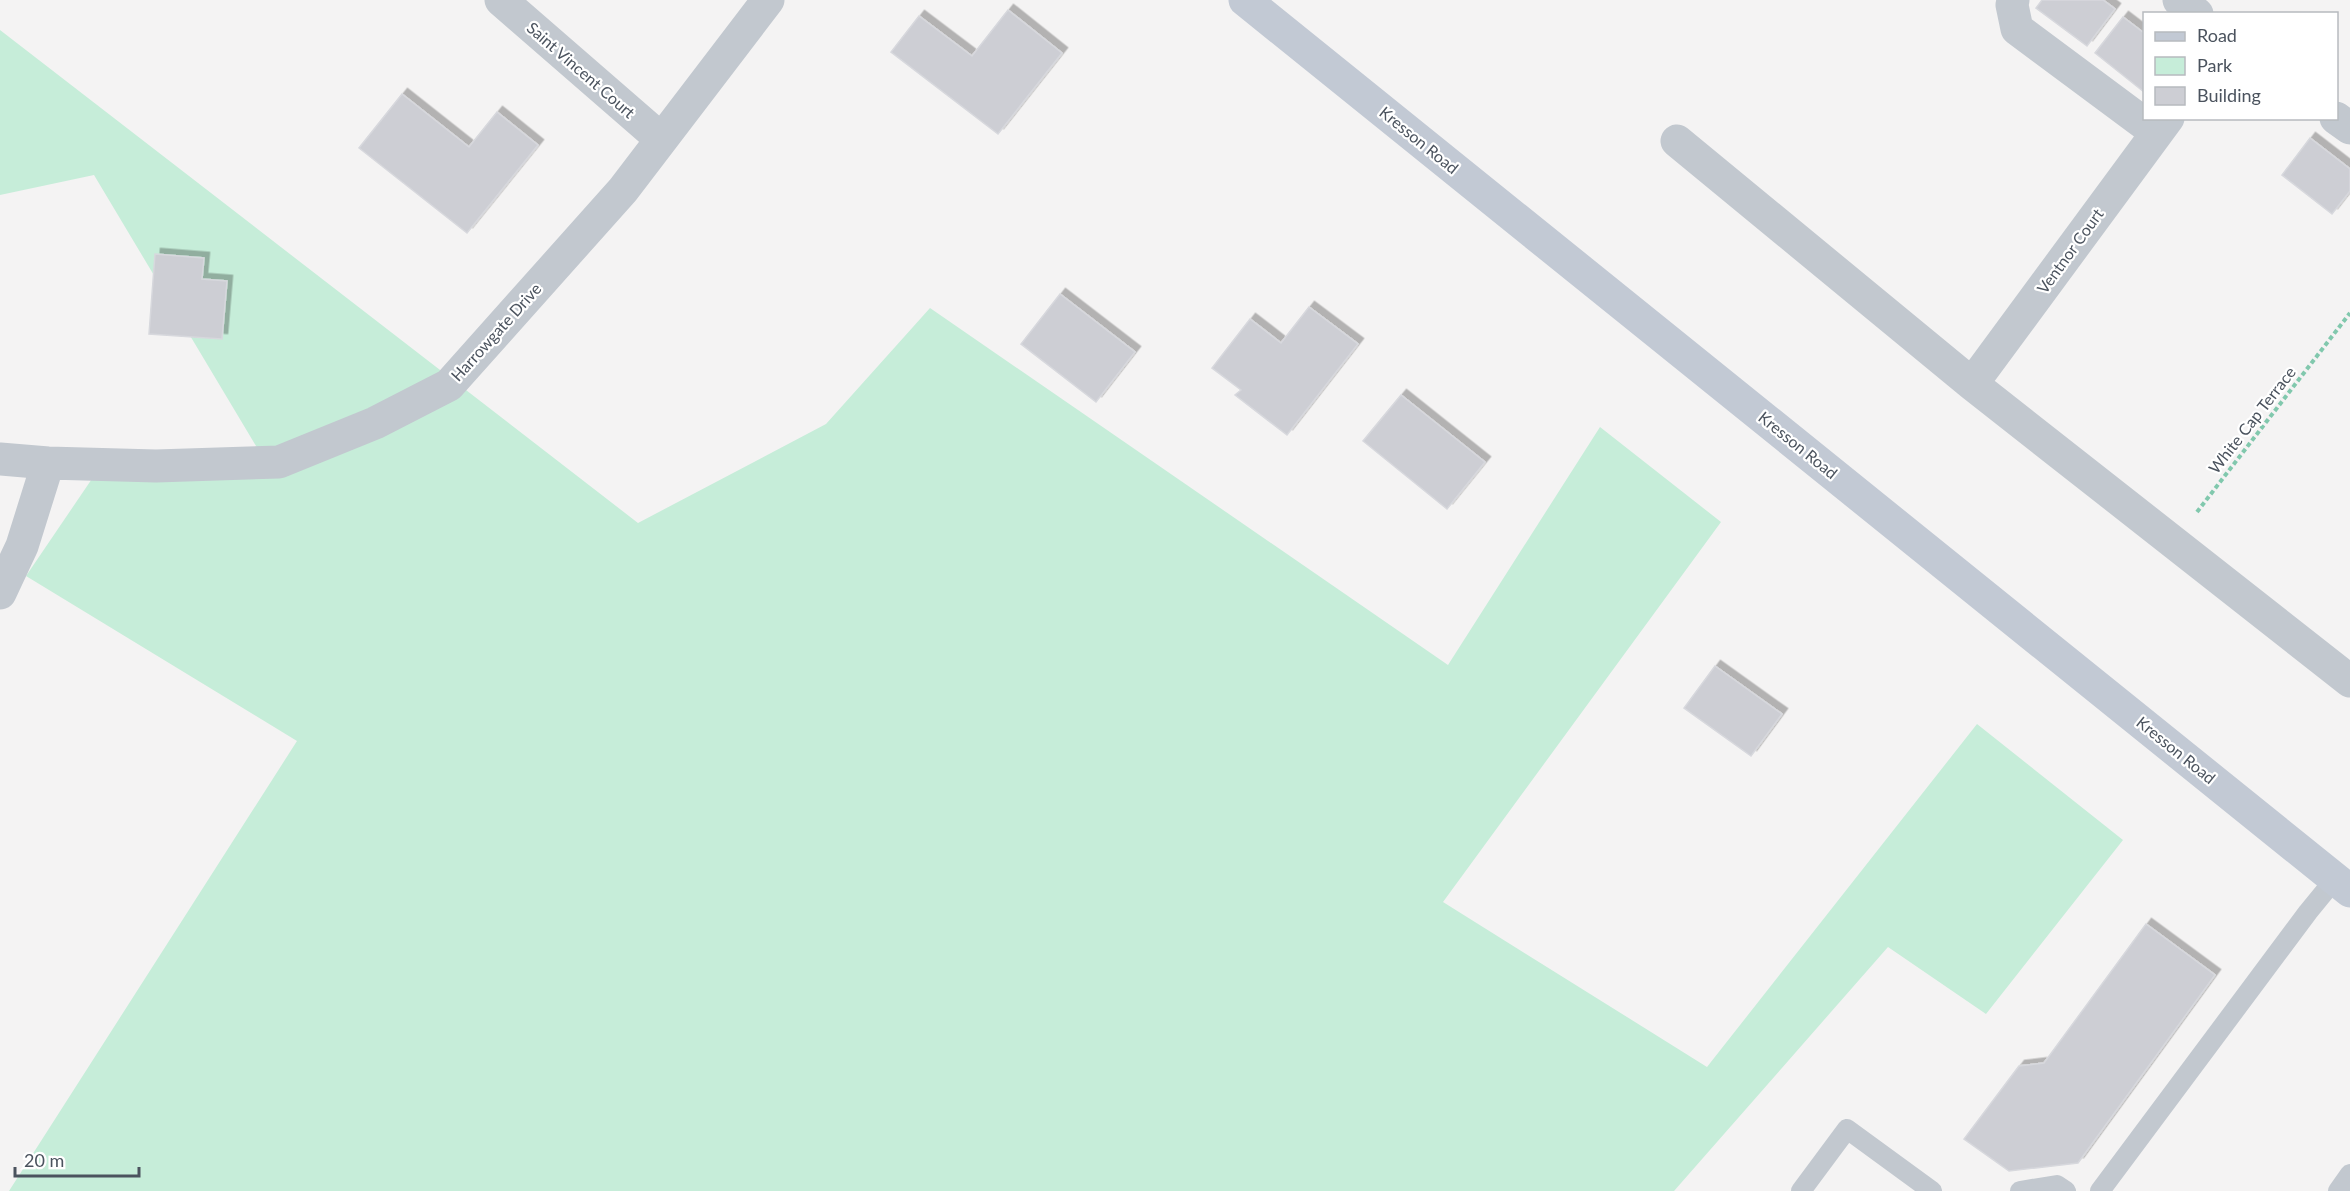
<svg xmlns="http://www.w3.org/2000/svg" width="2350" height="1191" font-family="Lato,sans-serif">
<style>
.green{fill:#c6edd9}
.building{fill:#cdced4;stroke:#d7d8dd;stroke-width:1.5;filter:url(#shadow)}
.lines{fill:none;stroke-linecap:round;stroke-linejoin:round}
.path{stroke:#81c8ad;stroke-width:4;stroke-dasharray:4.5 3;stroke-linecap:butt}
.lane{stroke:#c2c8cf;stroke-width:20}
.street{stroke:#c2c8cf;stroke-width:33}
.secondary{stroke:#c2c9d4;stroke-width:33}
.labels{text-anchor:middle;stroke-width:4.5;stroke-linejoin:round;paint-order:stroke}
.street-label{font-size:16px;fill:#4b535e;stroke:#fff}
</style>
<defs>
<filter id="shadow"><feDropShadow dx="5.5" dy="-5.5" stdDeviation="0" flood-color="#0004"/></filter>
</defs>
<rect width="100%" height="100%" fill="#f4f3f3"/>
<!-- green -->
<path class="green" d="M0 30 638 523 826 424 930 308 1448 665 1600 427 1721 522 1443 902 1707 1067 1977 724 2123 840 1986 1014 1888 947 1674 1191H9L297 741 26 576 100 467 268 466 94 175 0 195Z"/>
<!-- building -->
<path class="building" d="M2042 0H2103L2115 9 2087 46 2036 8Z
M1008 10 1062 53 998 134 891 52 919 16 972 56Z
M2123 17 2144 33V92L2095 53Z
M402 94 469 147 497 112 538 145 467 233 359 148Z
M2310 138 2350 169V191L2332 214 2282 175Z
M155 254 204 258 202 279 227 281 222 339 149 334Z
M1060 294 1135 352 1096 402 1021 344Z
M1309 307 1358 344 1287 435 1235 395 1241 390 1212 368 1250 319 1281 343Z
M1401 395 1485 462 1447 509 1363 441Z
M1715 666 1782 714 1751 756 1684 708Z
M2146 924 2215 975 2078 1163 2009 1171 1964 1139 2019 1066 2044 1063Z"/>
<g class="lines">
<!-- path -->
<path class="path" d="M2197 512 2350 313"/>
<!-- lane -->
<path class="lane" d="M1801 1191 1847 1129 1932 1191
M2020 1191 2057 1185 2066 1191
M2100 1191 2308 912 2335 879
M2338 1191 2350 1174"/>
<!-- street -->
<path class="street" d="M501 0 661 139
M2013 0 2012 5 2017 29 2157 133
M2179 0 2197 14
M2336 118 2350 128
M1677 141 1972 384 2350 681
M1972 384 2168 118
M0 459 48 463 156 466 279 462 375 423 449 385 623 190 768 0
M0 593 22 546 48 463"/>
<!-- secondary -->
<path class="secondary" d="M1245 0 2350 891"/>
</g>
<g class="labels">
<!-- street labels -->
<g class="street-label">
<text transform="translate(581 70) rotate(41)" y="6">Saint Vincent Court</text>
<text transform="translate(1419 140) rotate(39)" y="6">Kresson Road</text>
<text transform="translate(2070 251) rotate(-54)" y="6">Ventnor Court</text>
<text transform="translate(496 332) rotate(-48)" y="6">Harrowgate Drive</text>
<text transform="translate(2252 420) rotate(-52)" y="6">White Cap Terrace</text>
<text transform="translate(1798 445) rotate(39)" y="6">Kresson Road</text>
<text transform="translate(2176 750) rotate(39)" y="6">Kresson Road</text>
</g>
</g>
<!-- legend -->
<rect x="2143" y="12" width="195" height="108" fill="#ffffff" stroke="#b7babf" stroke-width="1.5"/>
<rect x="2155" y="32" width="30" height="9" fill="#c2c9d4" stroke="#b7babf" stroke-width="1.5"/>
<text x="2197" y="42" font-size="18" fill="#4b535e">Road</text>
<rect x="2155" y="57" width="30" height="18" fill="#c6edd9" stroke="#b7babf" stroke-width="1.5"/>
<text x="2197" y="72" font-size="18" fill="#4b535e">Park</text>
<rect x="2155" y="87" width="30" height="18" fill="#cdced4" stroke="#b7babf" stroke-width="1.5"/>
<text x="2197" y="102" font-size="18" fill="#4b535e">Building</text>
<!-- scale -->
<path d="M15 1167v9h124v-9" fill="none" stroke="#4b535e" stroke-width="3"/>
<text x="24" y="1167" font-size="18" fill="#4b535e" stroke="#ffffff" stroke-width="4.5" paint-order="stroke">20 m</text>
</svg>
